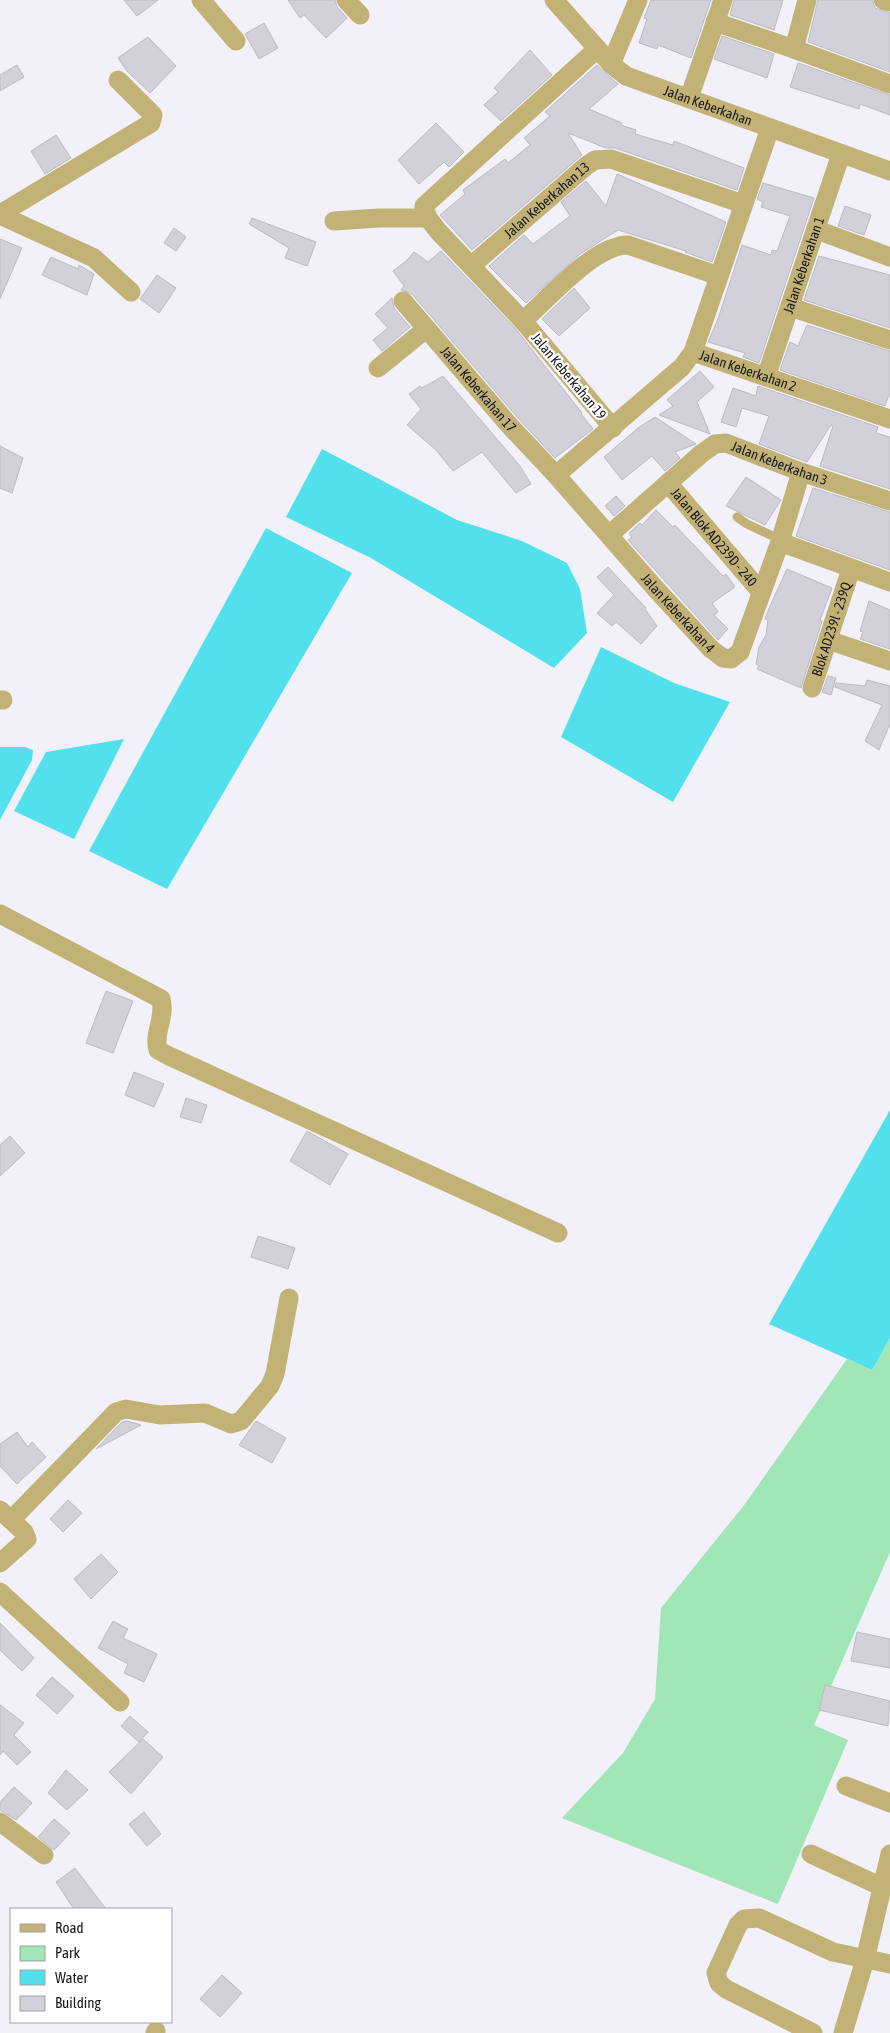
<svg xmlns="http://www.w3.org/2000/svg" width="890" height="2033" font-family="'Asap Condensed',sans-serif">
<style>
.green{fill:#a0e6b6}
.water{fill:#51e0ec}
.building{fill:#d2d1d9;stroke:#bcbac2}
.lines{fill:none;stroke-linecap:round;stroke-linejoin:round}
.lane{stroke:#c2b276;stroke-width:9}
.street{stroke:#c2b276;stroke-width:19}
.labels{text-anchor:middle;stroke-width:4.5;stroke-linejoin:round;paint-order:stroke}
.street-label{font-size:14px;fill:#18171a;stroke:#fff}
</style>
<rect width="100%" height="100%" fill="#f2f0f9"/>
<!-- green -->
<path class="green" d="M890 1338V1552L814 1725 848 1740 778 1904 562 1818 623 1753 655 1699 661 1608 745 1504 847 1359 872 1370Z"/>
<!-- water -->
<path class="water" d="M322 449 457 520 522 541 567 563 580 589 587 633 554 668 371 558 286 517Z
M266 528 352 573 167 889 89 851Z
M601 647 674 683 730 702 673 802 561 737Z
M124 739 74 839 14 811 46 752Z
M0 747H25L33 750 32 760 0 820Z
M890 1110V1338L872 1370 769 1324Z"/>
<!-- building -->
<path class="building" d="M124 0H158L137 16Z
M288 0H335L337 7 347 18 326 38 304 15 300 18Z
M651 0H711L691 58 658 45 657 49 639 43 647 19 644 18Z
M734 0H783L774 30 730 15Z
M818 0H872L875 8 890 13V72L808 42Z
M264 23 278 48 259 59 245 34Z
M722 36 774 54 767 78 714 59Z
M148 37 176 66 150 93 127 71 118 58Z
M530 50 552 75 501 121 484 105 498 92 494 88Z
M798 63 890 95V115L860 104 859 109 790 87Z
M17 65 24 77 0 91V75Z
M597 65 618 84 589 109 622 123 621 125 636 130 635 134 673 145 674 141 744 168 737 190 615 148H606L568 133 582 155 472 250 440 215 465 194 463 190 505 159 508 163 530 145 524 138 550 116 545 112Z
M436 123 464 152 449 167 444 162 419 184 398 160Z
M56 135 71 158 45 174 31 151Z
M617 174 726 222 712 262 685 252 686 251 618 230 580 254 526 303 489 266 524 235 533 244 570 216 561 202 586 181 606 206Z
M763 183 814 198 759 363 743 357 745 353 708 342 718 319 742 245 771 255 772 250 777 251 790 216 761 207 763 202 757 199Z
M845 206 871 215 864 235 838 226Z
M252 218 316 242 307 266 285 258 289 248 249 224Z
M174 228 186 237 176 251 164 243Z
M0 239 22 248 0 299Z
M441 251 515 328 582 413 581 414 593 429 555 458 517 417 412 294 401 290 404 286 393 271 406 261 414 252 428 262Z
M819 256 890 275V328L804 300Z
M51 257 78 269 79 265 94 274 87 295 42 275Z
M157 275 176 288 159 313 140 299Z
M574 288 590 308 559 336 542 319Z
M392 298 394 308 410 327 382 351 373 340 388 328 375 314Z
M807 325 890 351V392L885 406 780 370 790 342 798 346Z
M700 371 714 387 697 402 710 434 659 415 673 406 667 400Z
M443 376 520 466 531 484 516 493 482 452 453 471 436 450 407 425 421 409 409 394 420 386 422 388Z
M758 386 878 427 876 433 890 437V489L820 466 833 426 831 425 807 462 759 444 769 416 742 408 736 427 721 422 733 388 756 396Z
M655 417 696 444 675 452 680 458 665 471 652 456 622 480 604 457 638 428Z
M0 446 23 458 12 493 0 488Z
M746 477 781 500 765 525 726 506Z
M813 488 890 512V570L796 536Z
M616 496 625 506 614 516 605 506Z
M656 510 673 527 675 525 723 576 726 574 735 587 712 603 718 612 714 615 728 629 718 640 628 540 632 537 629 533 640 523 642 525Z
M608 567 646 608 645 609 657 626 641 644 616 622 612 626 597 613 614 595 597 577Z
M787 569 832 588 820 620 822 621 801 688 757 669 759 666 756 664 759 647 766 635 768 620 765 619 770 606Z
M869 601 890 610V649L860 639 863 632 860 631Z
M828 676 836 678 831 695 822 692Z
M867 680 890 686V724L879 750 865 741 882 705 835 687 836 683 865 686Z
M106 991 133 1001 113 1053 86 1043Z
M134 1072 164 1084 154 1107 125 1095Z
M186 1098 207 1105 201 1123 180 1117Z
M307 1131 348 1154 330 1185 290 1161Z
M10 1136 25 1153 0 1176V1145Z
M258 1236 295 1248 288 1269 251 1257Z
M127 1421 141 1425 96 1449 122 1422Z
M256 1421 286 1438 272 1463 239 1445Z
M17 1432 28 1447 32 1442 46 1457 17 1484 0 1466V1444Z
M68 1500 82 1513 63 1532 50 1519Z
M101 1554 118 1572 91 1599 74 1579Z
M113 1621 128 1629 123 1638 157 1654 144 1682 124 1673 128 1664 98 1648Z
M0 1623 34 1658 22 1671 0 1650Z
M857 1632 890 1639V1668L851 1661Z
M52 1677 74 1696 57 1714 36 1695Z
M825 1685 890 1701 888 1726 819 1710Z
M0 1705 24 1723 14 1735 31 1752 17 1765 3 1751 0 1755Z
M130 1716 148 1732 139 1742 121 1726Z
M143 1739 163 1757 131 1794 109 1772Z
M66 1770 88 1790 67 1810 48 1793Z
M14 1787 32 1803 16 1820 0 1810V1802Z
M144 1812 161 1834 147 1846 129 1824Z
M54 1819 70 1833 54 1850 38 1837Z
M75 1868 106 1909H74L56 1882Z
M222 1975 242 1993 220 2017 200 1999Z"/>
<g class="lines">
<!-- lane -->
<path class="lane" d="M737 517 747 524 781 540"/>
<!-- street -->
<g class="street">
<path d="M201 0 236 41"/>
<path d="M346 0 360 15"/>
<path id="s1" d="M554 0 611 64 626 76 890 171"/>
<path d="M883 0 890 2"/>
<path d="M715 22 794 49 807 0"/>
<path d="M794 49 890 84"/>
<path d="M611 64 638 0"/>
<path d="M689 98 723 0"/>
<path d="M0 214 151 123 153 115 118 80"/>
<path d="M0 215 94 258 131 292"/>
<path d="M334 221 379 218H428"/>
<path d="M817 230 890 257"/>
<path id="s2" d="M472 265 586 166 595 160 611 159 743 204"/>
<path id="s3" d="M403 301 509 425 556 475 655 588 711 649 723 658 731 659 740 652 780 542 801 472"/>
<path d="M790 307 890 340"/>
<path d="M523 321 438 231 428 218 424 206 597 49"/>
<path id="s4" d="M693 352 890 419"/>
<path d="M378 368 426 329"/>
<path id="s5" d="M766 377 841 154"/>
<path d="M613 428 523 321C549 298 594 245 628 245L719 276"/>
<path d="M556 475 682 367 693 352 770 128"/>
<path id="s6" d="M668 483 761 592"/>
<path id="s7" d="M609 535 701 454 715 444 726 443 801 472 890 501"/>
<path d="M780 542 890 582"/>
<path d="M828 640 890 661"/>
<path id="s8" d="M812 688 851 569"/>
<path d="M0 700H3"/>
<path d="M0 914 161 999C166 1017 153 1033 158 1050L169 1056 558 1233"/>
<path d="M0 1510 24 1532 27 1539 0 1563"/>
<path d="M11 1520 116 1412 126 1409 160 1415 205 1413 231 1424 241 1421 270 1386 275 1374 289 1298"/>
<path d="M0 1592 120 1702"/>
<path d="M846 1786 890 1803"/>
<path d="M0 1822 44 1855"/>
<path d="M811 1854 882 1887"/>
<path d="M155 2033 156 2031"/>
<path d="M813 2033 726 1989 719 1983 716 1973 738 1925 744 1919 759 1918 833 1952 890 1964"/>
<path d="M843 2033 865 1960 890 1854"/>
</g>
</g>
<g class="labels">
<!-- street labels -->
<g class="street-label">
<text dy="5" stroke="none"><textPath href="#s1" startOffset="192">Jalan Keberkahan</textPath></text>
<text dy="5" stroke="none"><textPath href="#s2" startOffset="99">Jalan Keberkahan 13</textPath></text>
<text dy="5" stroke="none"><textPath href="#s5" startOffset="118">Jalan Keberkahan 1</textPath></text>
<text dy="5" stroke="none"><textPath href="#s4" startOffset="58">Jalan Keberkahan 2</textPath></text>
<text transform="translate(569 376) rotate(50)" y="5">Jalan Keberkahan 19</text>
<text dy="5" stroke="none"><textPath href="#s3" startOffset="116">Jalan Keberkahan 17</textPath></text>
<text dy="5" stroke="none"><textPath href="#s7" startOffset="208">Jalan Keberkahan 3</textPath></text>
<text dy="5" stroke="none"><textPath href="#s6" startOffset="71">Jalan Blok AD239D - 240</textPath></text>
<text dy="5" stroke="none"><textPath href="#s3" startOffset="416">Jalan Keberkahan 4</textPath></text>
<text dy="5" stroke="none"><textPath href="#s8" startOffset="62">Blok AD239l - 239Q</textPath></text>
</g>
</g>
<!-- legend -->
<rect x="10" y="1908" width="162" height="115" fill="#ffffff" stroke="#a3a2a3"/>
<rect x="20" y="1924" width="25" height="8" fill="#c2b276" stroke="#a3a2a3"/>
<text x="55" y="1933" font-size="15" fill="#18171a">Road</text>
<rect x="20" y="1946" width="25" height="15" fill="#a0e6b6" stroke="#a3a2a3"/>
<text x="55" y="1958" font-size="15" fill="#18171a">Park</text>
<rect x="20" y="1970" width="25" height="15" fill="#51e0ec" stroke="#a3a2a3"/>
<text x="55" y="1983" font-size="15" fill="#18171a">Water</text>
<rect x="20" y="1996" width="25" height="15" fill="#d2d1d9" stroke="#a3a2a3"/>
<text x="55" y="2008" font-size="15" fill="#18171a">Building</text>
</svg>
